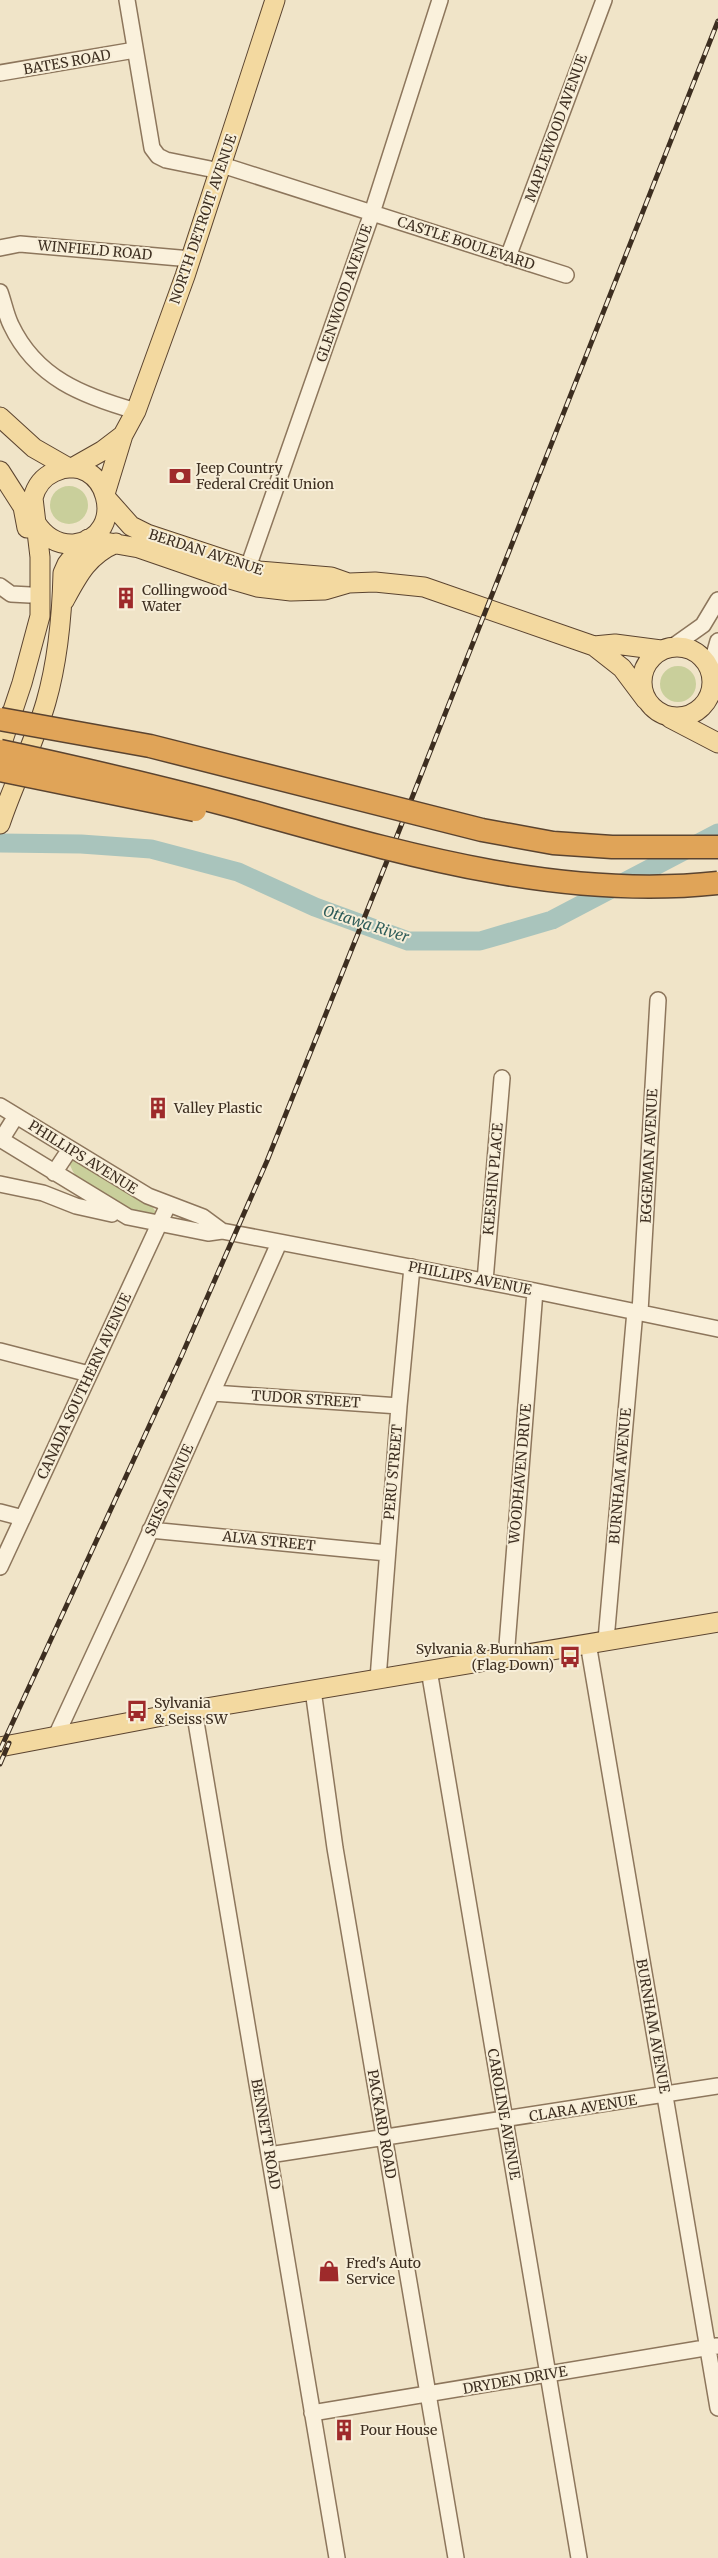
<svg xmlns="http://www.w3.org/2000/svg" width="718" height="2558" font-family="Merriweather,serif">
<style>
.green{fill:#c9cf9b}
.lines{fill:none;stroke-linecap:round;stroke-linejoin:round}
.river{stroke:#a9c4bc;stroke-width:19}
.minor-casing{stroke:#8d765c;stroke-width:18}
.major-casing{stroke:#5b4430;stroke-width:21}
.minor{stroke:#faf1dc;stroke-width:15}
.major{stroke:#f3d9a0;stroke-width:19}
.rail-casing{stroke:#3d2e20;stroke-width:5}
.rail{stroke:#f7eed8;stroke-width:3;stroke-dasharray:9;stroke-linecap:butt}
.highway-bridge-casing{stroke:#5b4430;stroke-width:25;stroke-linecap:butt}
.highway-bridge{stroke:#e0a458;stroke-width:22}
.labels{text-anchor:middle;stroke-width:4;stroke-linejoin:round;paint-order:stroke}
.street-label{font-size:14px;fill:#3d2e20;stroke:#f7eed8}
.poi-label{font-size:14px;fill:#3d2e20;stroke:#f7eed8;text-anchor:start}
.water-label{font-size:15px;font-style:italic;fill:#2f5d5a;stroke:#f7eed8}
</style>
<rect width="100%" height="100%" fill="#f0e4c8"/>
<!-- green -->
<path class="green" d="M50 505a19 19 0 1 1 38 0a19 19 0 1 1-38 0Z
M660 684a18 18 0 1 1 36 0a18 18 0 1 1-36 0Z
M68 1157 150 1203 157 1214 156 1216C126 1209 73 1193 68 1157Z"/>
<g class="lines">
<!-- river -->
<path class="river" d="M0 843 81 844 151 849 238 872 315 907 408 941H480L552 920 718 833"/>
<!-- minor casing -->
<g class="minor-casing">
<path id="minor" d="M127 0 152 148 158 156 166 160 220 171
M0 73 135 50
M222 165 566 275
M0 248 20 244 191 259
M508 257 604 0
M0 292C4 303 6 315 11 325 36 378 83 396 136 411
M245 576 372 213 440 0
M0 586 11 594 30 595
M672 647 703 625 718 600
M710 669 718 641
M0 1106 148 1196 203 1217 222 1231
M0 1139 128 1217 208 1233 222 1231 535 1291 718 1329
M1 1140 16 1116
M54 1173 70 1149
M0 1184 43 1193 76 1206 112 1214
M485 1281 502 1078
M640 1312 658 1000
M0 1351 89 1374
M213 1393 399 1406
M0 1512 23 1518
M150 1530 387 1553
M0 1567 168 1205
M606 1640 635 1311
M588 1643 718 2408
M506 1658 535 1291
M429 1670 579 2558
M378 1679 399 1406 412 1267
M313 1690 335 1848 456 2558
M194 1710 337 2558
M56 1736 137 1561 279 1243
M269 2155 718 2086
M312 2413 717 2346"/>
</g>
<!-- major casing -->
<g class="major-casing">
<path id="major" d="M0 417 34 448 69 468
M72 468 102 451 123 435
M0 471 23 507 27 528
M105 494 123 435 136 411 185 276 275 0
M107 499 131 526 147 534 259 571 331 577 348 583
M88 539 139 548 226 578 257 587 291 591 325 590 349 583 375 582 424 587 594 646 622 668 646 700
M64 601C78 575 88 555 116 543
M594 646 615 644 661 650
M642 682a35 35 0 1 1 70 0a35 35 0 1 1-70 0Z
M670 718 718 743
M0 749 22 683 40 616V557L33 498C36 486 43 477 54 472 107 448 131 537 74 544 57 545 45 537 36 523
M0 824C14 782 34 744 46 702 58 660 62 616 63 573L67 564 85 541
M0 1747 194 1710 718 1622"/>
</g>
<!-- minor -->
<use href="#minor" class="minor"/>
<!-- major -->
<use href="#major" class="major"/>
<!-- rail casing -->
<g class="rail-casing">
<path id="rail" d="M0 1750 181 1357 267 1161 395 841 718 21
M0 1764 9 1743"/>
</g>
<!-- rail -->
<use href="#rail" class="rail"/>
<!-- highway-bridge casing -->
<g class="highway-bridge-casing">
<path id="highway-bridge" d="M0 719 150 746 482 830 553 843 612 847H718
M0 751C79 768 157 786 235 807 391 850 554 901 718 883
M0 770 195 810"/>
</g>
<!-- highway-bridge -->
<use href="#highway-bridge" class="highway-bridge"/>
</g>
<!-- icons -->
<defs>
<g id="bank-bare" transform="scale(1.725)"><path d="M-6-4H6V4H-6ZM0-2.3a2.3 2.3 0 1 0 0 4.6a2.3 2.3 0 1 0 0-4.6Z" fill="#9e2a2b" stroke="#f7eed8" stroke-width="2.5" paint-order="stroke"/></g>
<g id="building-bare" transform="scale(1.725)"><path d="M-4-6H4V6H1V3H-1V6H-4ZM-2.5-4.3h1.7v1.8h-1.7ZM.8-4.3h1.7v1.8H.8ZM-2.5-1h1.7V.8h-1.7ZM.8-1h1.7V.8H.8Z" fill="#9e2a2b" stroke="#f7eed8" stroke-width="2.5" paint-order="stroke"/></g>
<g id="bus-bare" transform="scale(1.725)"><path d="M-5-6H5V4H4V6H2V4H-2V6H-4V4H-5ZM-3.5-4V0h7V-4ZM-3.5 1.2v1.5H-2V1.2ZM2 1.2v1.5H3.5V1.2Z" fill="#9e2a2b" stroke="#f7eed8" stroke-width="2.5" paint-order="stroke"/></g>
<g id="shop-bare" transform="scale(1.725)"><path d="M-5-2.5h2.3a2.7 3.5 0 0 1 5.4 0H5L5.5 6h-11ZM-1.5-2.5h3a1.5 2.3 0 0 0-3 0Z" fill="#9e2a2b" stroke="#f7eed8" stroke-width="2.5" paint-order="stroke"/></g>
</defs>
<g fill-rule="evenodd">
<use href="#bank-bare" x="180" y="476"/>
<use href="#building-bare" x="126" y="598"/>
<use href="#building-bare" x="158" y="1108"/>
<use href="#bus-bare" x="570" y="1657"/>
<use href="#bus-bare" x="137" y="1711"/>
<use href="#shop-bare" x="329" y="2271"/>
<use href="#building-bare" x="344" y="2430"/>
</g>
<g class="labels">
<!-- street labels -->
<g class="street-label">
<text transform="translate(67 62) rotate(-10)" y="5">BATES ROAD</text>
<text transform="translate(556 128) rotate(-70)" y="5">MAPLEWOOD AVENUE</text>
<text transform="translate(203 219) rotate(-71)" y="5">NORTH DETROIT AVENUE</text>
<text transform="translate(466 243) rotate(18)" y="5">CASTLE BOULEVARD</text>
<text transform="translate(95 250) rotate(5)" y="5">WINFIELD ROAD</text>
<text transform="translate(344 293) rotate(-71)" y="5">GLENWOOD AVENUE</text>
<text transform="translate(206 552) rotate(18)" y="5">BERDAN AVENUE</text>
<text transform="translate(649 1156) rotate(-87)" y="5">EGGEMAN AVENUE</text>
<text transform="translate(83 1157) rotate(32)" y="5">PHILLIPS AVENUE</text>
<text transform="translate(493 1179) rotate(-85)" y="5">KEESHIN PLACE</text>
<text transform="translate(470 1278) rotate(11)" y="5">PHILLIPS AVENUE</text>
<text transform="translate(84 1386) rotate(-65)" y="5">CANADA SOUTHERN AVENUE</text>
<text transform="translate(306 1399) rotate(4)" y="5">TUDOR STREET</text>
<text transform="translate(393 1472) rotate(-85)" y="5">PERU STREET</text>
<text transform="translate(520 1474) rotate(-85)" y="5">WOODHAVEN DRIVE</text>
<text transform="translate(620 1476) rotate(-85)" y="5">BURNHAM AVENUE</text>
<text transform="translate(169 1490) rotate(-66)" y="5">SEISS AVENUE</text>
<text transform="translate(269 1541) rotate(6)" y="5">ALVA STREET</text>
<text transform="translate(653 2026) rotate(80)" y="5">BURNHAM AVENUE</text>
<text transform="translate(583 2108) rotate(-9)" y="5">CLARA AVENUE</text>
<text transform="translate(504 2114) rotate(80)" y="5">CAROLINE AVENUE</text>
<text transform="translate(382 2124) rotate(80)" y="5">PACKARD ROAD</text>
<text transform="translate(266 2134) rotate(80)" y="5">BENNETT ROAD</text>
<text transform="translate(515 2380) rotate(-10)" y="5">DRYDEN DRIVE</text>
</g>
<!-- poi labels -->
<g class="poi-label">
<text x="196" y="473">Jeep Country<tspan x="196" dy="16">Federal Credit Union</tspan></text>
<text x="142" y="595">Collingwood<tspan x="142" dy="16">Water</tspan></text>
<text x="174" y="1113">Valley Plastic</text>
<text x="554" y="1654" text-anchor="end">Sylvania &amp; Burnham<tspan x="554" dy="16">(Flag Down)</tspan></text>
<text x="154" y="1708">Sylvania<tspan x="154" dy="16">&amp; Seiss SW</tspan></text>
<text x="346" y="2268">Fred's Auto<tspan x="346" dy="16">Service</tspan></text>
<text x="360" y="2435">Pour House</text>
</g>
<!-- water labels -->
<g class="water-label">
<text transform="translate(366 924) rotate(18)" y="5">Ottawa River</text>
</g>
</g>
</svg>
